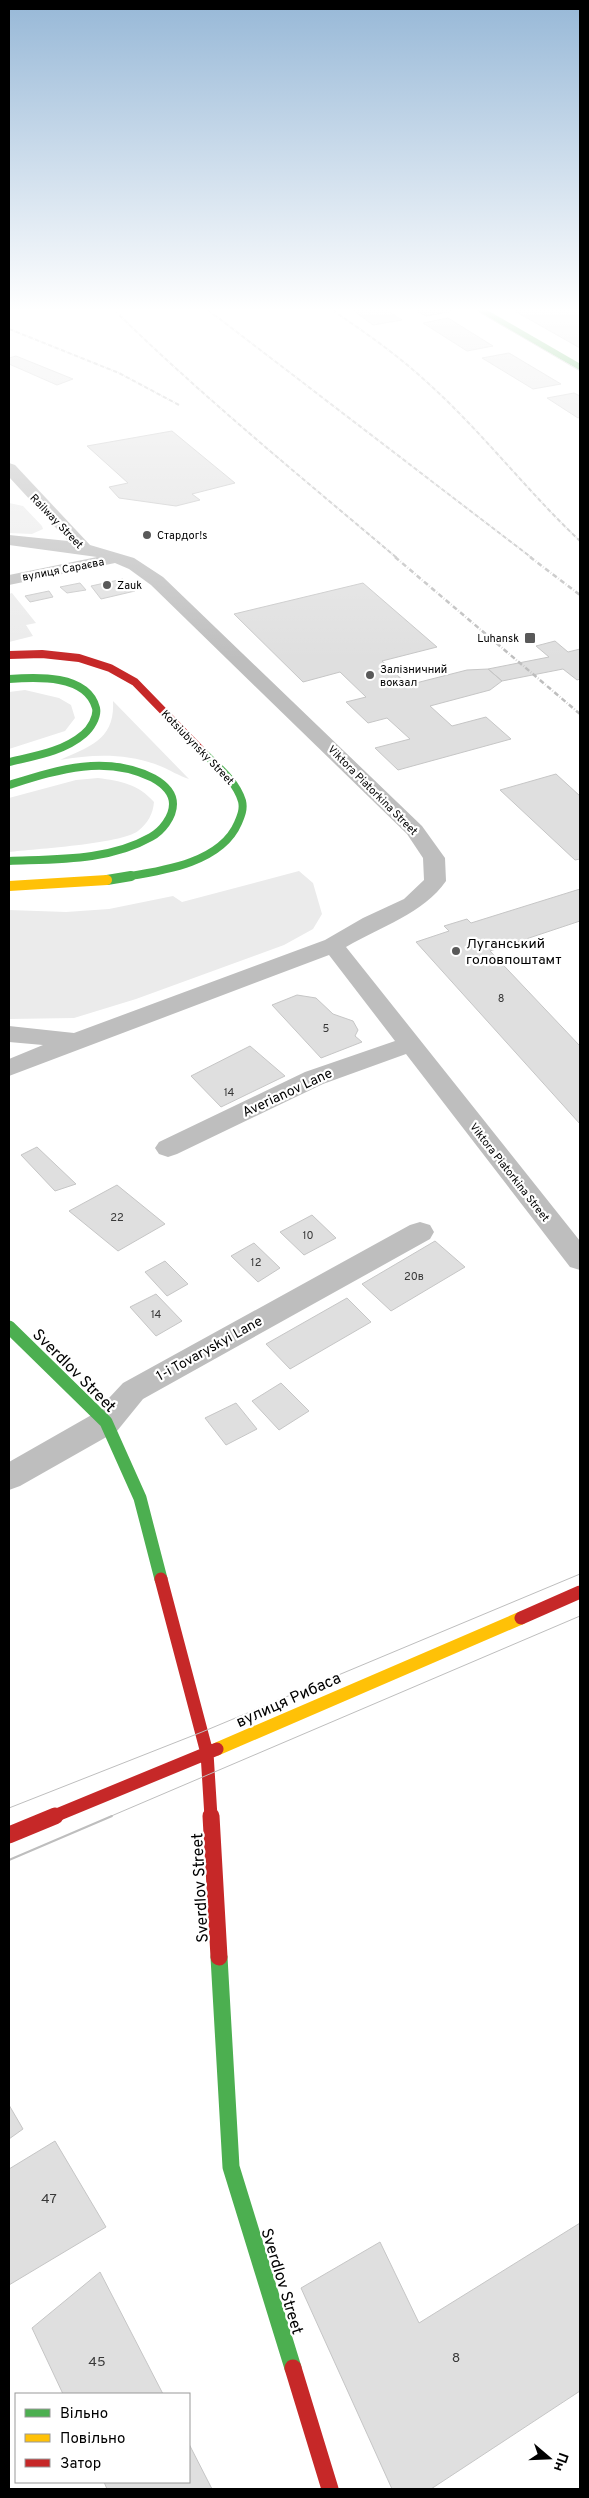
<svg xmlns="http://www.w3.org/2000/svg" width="589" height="2498" font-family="Overpass,sans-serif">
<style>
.green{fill:#ebebeb}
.building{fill:#dfdfdf;stroke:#c6c6c6}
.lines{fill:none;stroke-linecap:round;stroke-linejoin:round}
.street{fill:#bebebe;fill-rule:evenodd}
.fast-far4{stroke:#4caf50;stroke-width:6}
.fast-far3{stroke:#4caf50;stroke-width:8}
.fast-far2{stroke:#4caf50;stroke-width:10}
.fast-far1{stroke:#4caf50;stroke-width:13}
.fast{stroke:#4caf50;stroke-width:17}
.slow-far1{stroke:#ffc107;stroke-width:10}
.slow{stroke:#ffc107;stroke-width:13}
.jam-far2{stroke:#c62828;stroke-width:8}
.jam-far1{stroke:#c62828;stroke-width:13}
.jam{stroke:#c62828;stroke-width:17}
.tram-far1{stroke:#bebebe;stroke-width:1}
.tram{stroke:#bebebe;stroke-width:2}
.rail-far1{stroke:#bebebe;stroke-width:2;stroke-dasharray:4.5 1 0.5 1;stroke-linecap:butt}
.rail{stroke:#bebebe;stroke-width:2.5;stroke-dasharray:5 2 0.5 2;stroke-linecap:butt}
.poi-dot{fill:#595959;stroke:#fff;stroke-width:2}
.labels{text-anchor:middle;stroke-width:4.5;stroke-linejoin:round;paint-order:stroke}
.far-street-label{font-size:11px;fill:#000;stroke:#fff}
.far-poi-label{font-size:11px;fill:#000;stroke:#fff;text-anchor:start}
.number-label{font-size:11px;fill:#383838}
.poi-label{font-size:14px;fill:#000;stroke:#fff;text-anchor:start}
.street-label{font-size:14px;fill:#000;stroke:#fff}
.near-number-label{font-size:14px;fill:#383838}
.near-street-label{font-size:16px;fill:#000;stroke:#fff}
</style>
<rect width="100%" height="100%" fill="#fff"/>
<!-- green -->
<path class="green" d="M9 503 23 506 42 526 43 529 32 534 9 533Z
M12 593 36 623 26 625 33 636 9 642V594Z
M25 690 59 698 71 705 75 718 65 731 9 749V692Z
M113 701 189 779C179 776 170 770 160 766 128 753 93 754 60 760 90 746 115 740 113 701Z
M98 778C121 781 138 784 154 802 153 814 148 823 138 831 121 844 34 849 9 852V798L76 780Z
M299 871 313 883 322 914 313 929 284 945 136 999 74 1018 9 1019V910L66 912 109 909 173 896 182 902Z"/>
<!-- building -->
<path class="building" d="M353 310H386L402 320 373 325Z
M415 310H452L454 311 426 316Z
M513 310H580V348Z
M448 318 493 346 467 351 423 323Z
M509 353 561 384 533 389 482 358Z
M16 356 73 379 57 385 9 364V358Z
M574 393 580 396V417L578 418 547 398Z
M172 431 235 483 192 494 200 500 176 506 119 498 109 487 128 483 87 446Z
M123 579 135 591 101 599 91 586Z
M80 583 86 590 67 593 60 587Z
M363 583 437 647 382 661 408 685 467 670 488 669 502 681 490 690 430 706 452 726 486 717 511 739 398 770 375 748 410 739 387 718 368 723 346 702 366 697 340 672 303 682 234 614Z
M49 591 53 597 30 602 25 596Z
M555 641 568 652 580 649V679L577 680 563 669 502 681 488 669 549 657 536 646Z
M556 774 580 796V859L575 860 500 790Z
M580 889V921L490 951 580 1046V1124L416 942 449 931 444 926 467 919 471 923Z
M297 995 316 998 333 1014 353 1021 358 1030 355 1036 362 1042 321 1058 272 1005Z
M250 1046 285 1076 221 1107 191 1076Z
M37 1147 76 1184 55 1191 21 1155Z
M117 1185 165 1224 118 1251 69 1211Z
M312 1215 336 1238 304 1255 280 1232Z
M435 1241 465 1267 391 1311 362 1284Z
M254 1243 280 1268 258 1282 231 1256Z
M165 1261 188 1284 167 1296 145 1272Z
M156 1294 182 1321 156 1336 130 1307Z
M347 1298 371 1322 290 1369 266 1344Z
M281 1383 309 1411 279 1430 252 1401Z
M236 1403 257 1429 226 1445 205 1418Z
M9 2105 23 2129 9 2139Z
M55 2141 106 2227 9 2285V2169Z
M580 2223V2391L431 2489H392L301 2288 380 2242 419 2323Z
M100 2272 163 2394H63L32 2328Z
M189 2444 212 2489H107L104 2482H189Z"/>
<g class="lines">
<!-- street -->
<path class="street" d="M9 463 15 465 90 545 134 558 163 577 422 826 445 858 446 881C424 913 380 927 346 947L580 1241V1270L570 1267 406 1054 323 1084 177 1154 168 1157 159 1154 155 1148 159 1142 305 1072 395 1041 329 955 9 1076V1059L43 1045 9 1042V1026L74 1033 325 940 363 918 404 899 424 880 423 858 407 834 151 585 129 569 115 563 9 585V575L97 557 9 545V535L68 541 9 477Z
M420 1222 430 1225 434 1232 430 1239 143 1399 117 1431 20 1486 9 1490V1462L95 1413 123 1383 410 1225Z"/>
<!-- fast-far4 -->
<path class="fast-far4" d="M481 310 580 367"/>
<!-- fast-far3 -->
<path class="fast-far3" d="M9 679C36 677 87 674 96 708 98 717 90 729 84 734 63 752 34 756 9 762
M9 785C57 770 105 754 153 778 162 783 173 791 173 804 173 817 162 831 151 837 109 861 56 859 9 861
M124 877C162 871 221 863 238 823 241 816 244 809 242 801 236 781 218 767 204 753"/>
<!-- fast-far2 -->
<path class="fast-far2" d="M107 880 131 876"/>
<!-- fast-far1 -->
<path class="fast-far1" d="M9 1327 106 1422 140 1498 161 1579"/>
<!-- fast -->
<path class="fast" d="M219 1957 231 2167 293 2368"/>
<!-- slow-far1 -->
<path class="slow-far1" d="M9 886 107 880"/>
<!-- slow -->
<path class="slow" d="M217 1749 521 1618"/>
<!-- jam-far2 -->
<path class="jam-far2" d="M9 655 42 654 79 658 110 668 135 682 204 753"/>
<!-- jam-far1 -->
<path class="jam-far1" d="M161 1579 207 1753 211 1817
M521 1618 580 1592
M52 1817 217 1749"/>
<!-- jam -->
<path class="jam" d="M211 1816 219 1957
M9 1835 55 1816
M293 2368 330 2489"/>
<!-- tram-far1 -->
<path class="tram-far1" d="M476 310 580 371
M9 1808 202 1732 580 1574
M109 1817 580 1616"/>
<!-- tram -->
<path class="tram" d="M9 1860 112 1816"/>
<!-- rail-far1 -->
<path class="rail-far1" d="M114 310C204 398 301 477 397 558
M208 310 532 558
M332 310C366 333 399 356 429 384 483 433 527 491 580 541
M9 329 119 373 179 405"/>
<!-- rail -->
<path class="rail" d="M395 557 580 714
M530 557 580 595"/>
</g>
<!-- sky -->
<linearGradient id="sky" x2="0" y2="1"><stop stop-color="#97b8d7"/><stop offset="0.47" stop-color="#fff"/><stop offset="1" stop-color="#fff" stop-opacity="0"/></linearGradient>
<rect width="589" height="659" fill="url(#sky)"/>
<!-- markers -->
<g class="poi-dot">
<circle cx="147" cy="535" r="5"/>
<circle cx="107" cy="585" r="5"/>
<rect x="524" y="632" width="12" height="12" rx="2.5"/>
<circle cx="370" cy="675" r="5"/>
<circle cx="456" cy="951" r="5"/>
</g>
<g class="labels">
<!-- far-street labels -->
<g class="far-street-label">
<text transform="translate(57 521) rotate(46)" y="4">Railway Street</text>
<text transform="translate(63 569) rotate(-11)" y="4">вулиця Сараєва</text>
<text transform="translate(198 747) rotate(46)" y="4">Kotsiubynsky Street</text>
<text transform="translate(373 790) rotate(45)" y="4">Viktora Piatorkina Street</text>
<text transform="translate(510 1172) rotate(52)" y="4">Viktora Piatorkina Street</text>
</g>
<!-- far-poi labels -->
<g class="far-poi-label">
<text x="157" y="539">Стардог!s</text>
<text x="117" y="589">Zauk</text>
<text x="519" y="642" text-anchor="end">Luhansk</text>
<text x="380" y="673">Залізничний<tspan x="380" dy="13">вокзал</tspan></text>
</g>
<!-- number labels -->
<g class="number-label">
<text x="501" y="1002">8</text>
<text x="326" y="1032">5</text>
<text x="229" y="1096">14</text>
<text x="117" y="1221">22</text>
<text x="308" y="1239">10</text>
<text x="256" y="1266">12</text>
<text x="414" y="1280">20в</text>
<text x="156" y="1318">14</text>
</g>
<!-- poi labels -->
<g class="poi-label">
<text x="466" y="948">Луганський<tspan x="466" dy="16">головпоштамт</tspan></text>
</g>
<!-- street labels -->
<g class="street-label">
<text transform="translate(287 1092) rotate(-25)" y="5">Averianov Lane</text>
<text transform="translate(209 1348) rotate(-29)" y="5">1-i Tovaryskyi Lane</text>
</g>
<!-- near-number labels -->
<g class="near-number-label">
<text x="49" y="2203">47</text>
<text x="456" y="2362">8</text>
<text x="97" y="2366">45</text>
</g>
<!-- near-street labels -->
<g class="near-street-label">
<text transform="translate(75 1370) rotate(45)" y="6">Sverdlov Street</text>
<text transform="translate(288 1699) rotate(-24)" y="6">вулиця Рибаса</text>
<text transform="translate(199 1888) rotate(-93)" y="6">Sverdlov Street</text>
<text transform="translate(283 2281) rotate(73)" y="6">Sverdlov Street</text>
</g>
</g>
<!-- border -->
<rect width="589" height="2498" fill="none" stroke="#000000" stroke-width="20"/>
<!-- legend -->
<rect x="15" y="2393" width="175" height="90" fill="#ffffff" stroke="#999999"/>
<rect x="25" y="2409" width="25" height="8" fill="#4caf50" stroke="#999999"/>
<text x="60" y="2418" font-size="15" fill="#000000">Вільно</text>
<rect x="25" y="2434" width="25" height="8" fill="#ffc107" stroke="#999999"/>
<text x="60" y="2443" font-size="15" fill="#000000">Повільно</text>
<rect x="25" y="2459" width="25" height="8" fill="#c62828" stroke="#999999"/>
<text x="60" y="2468" font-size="15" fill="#000000">Затор</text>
<!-- north arrow -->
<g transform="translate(549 2458) rotate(109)" stroke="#ffffff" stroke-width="4" paint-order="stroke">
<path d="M0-4L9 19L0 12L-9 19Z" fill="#000000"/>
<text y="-8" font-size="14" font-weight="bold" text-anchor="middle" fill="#000000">Пн</text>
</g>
</svg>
